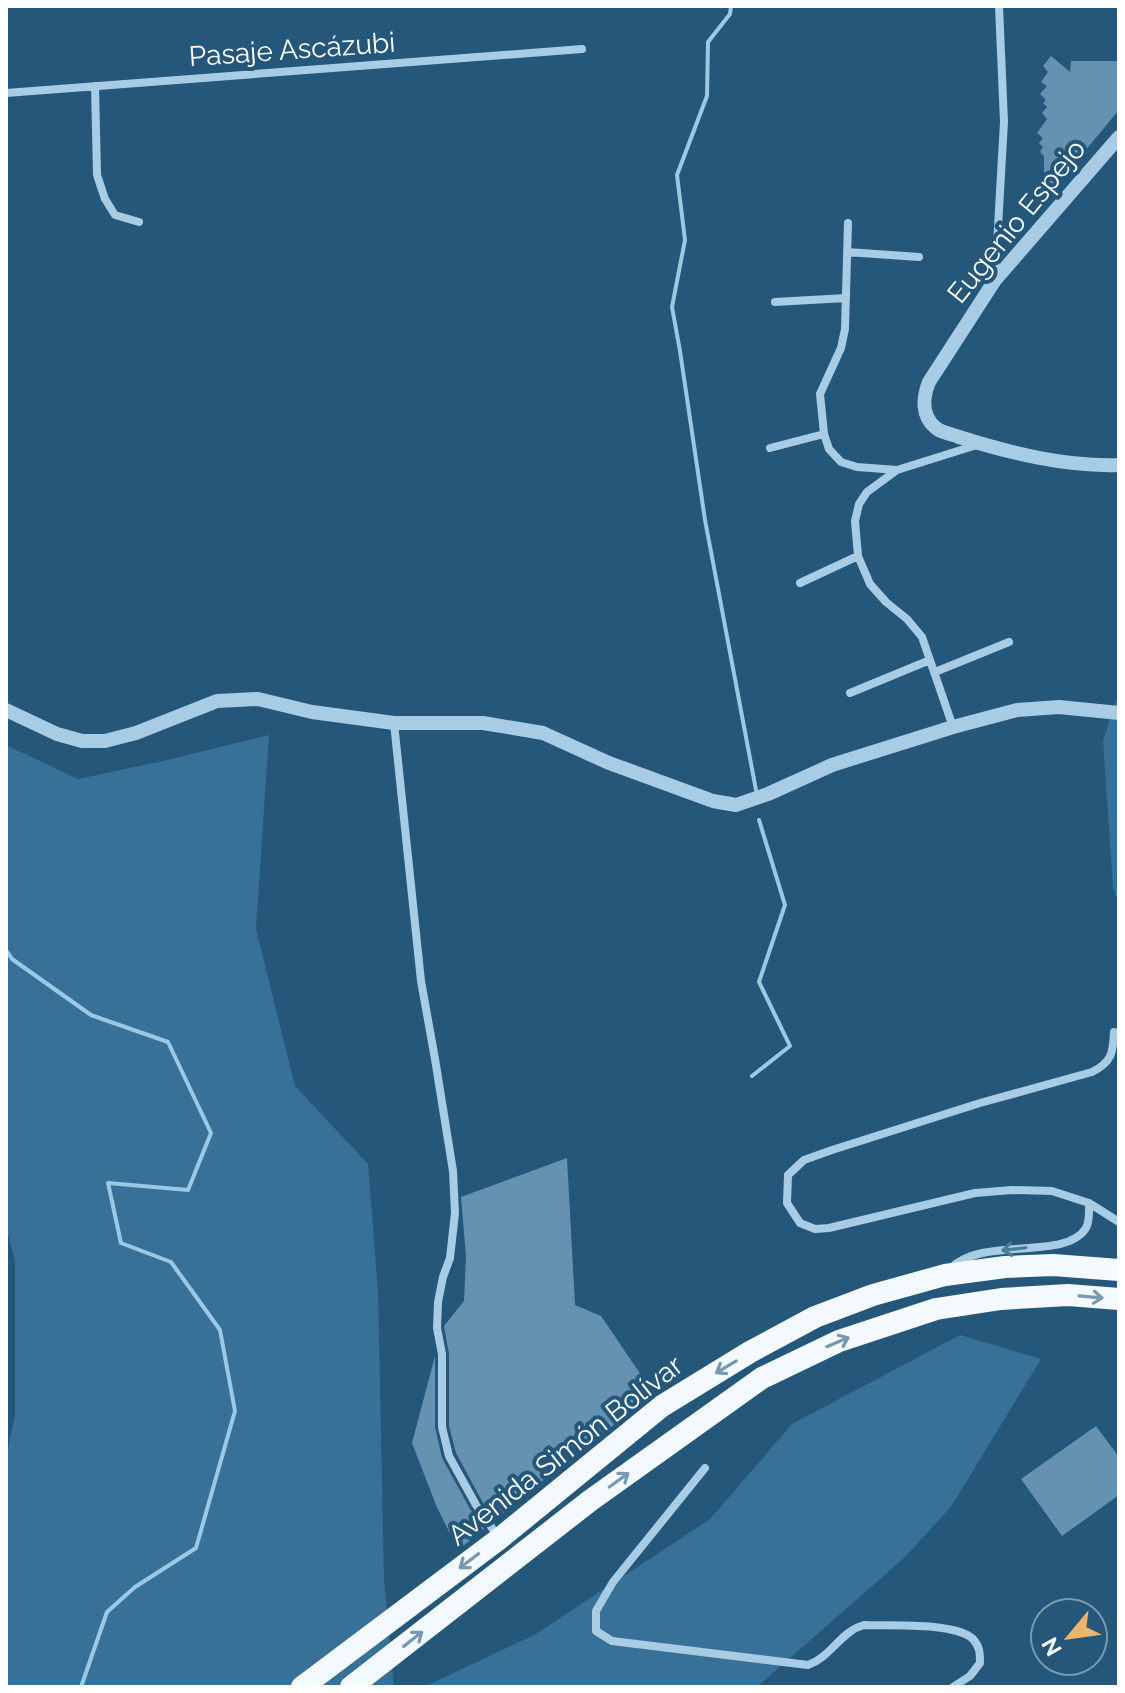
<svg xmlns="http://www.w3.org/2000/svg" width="1125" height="1693" font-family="Raleway,sans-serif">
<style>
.green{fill:#387198}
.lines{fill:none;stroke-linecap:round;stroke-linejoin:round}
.stream{stroke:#9bc9e5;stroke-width:4}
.building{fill:#6592b0}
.minor{stroke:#a7cce4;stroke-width:8}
.tertiary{stroke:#a7cce4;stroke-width:14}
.trunk{stroke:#f3f9fe;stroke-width:22}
.oneway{stroke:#4b7a9a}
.oneway2{stroke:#7798af}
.labels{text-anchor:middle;stroke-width:8;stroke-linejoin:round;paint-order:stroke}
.street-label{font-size:28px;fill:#fff;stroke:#24577a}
</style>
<rect width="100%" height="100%" fill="#24577a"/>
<!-- green -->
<path class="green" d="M1119 691V904L1113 888 1103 741Z
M269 735 256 929 295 1086 368 1164 378 1292 384 1579 394 1687H6V1458L15 1415V1260L6 1227V745L78 779 163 761Z
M960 1335 1041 1359 951 1507 904 1558 757 1687H424L536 1634 710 1519 792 1424Z"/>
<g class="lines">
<!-- stream -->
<path class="stream" d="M731 6 730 14 708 42 707 96 677 175 685 240 672 307 680 351 705 520 756 790
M6 950 12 959 91 1015 168 1042 211 1133 188 1190 108 1183 121 1243 171 1262 220 1330 235 1411 196 1548 135 1587 107 1612 81 1687
M752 1076 790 1046 759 982 785 905 759 820"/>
</g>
<!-- building -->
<path class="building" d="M1051 56 1070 72 1071 61H1119V110L1044 200V156L1040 152 1043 147 1039 143 1043 138 1037 133 1047 119 1042 113 1047 107 1043 103 1046 100 1040 94 1047 86 1041 82 1048 72 1043 66Z
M567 1158 575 1305 601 1316 654 1394 567 1461 495 1520 482 1501 456 1453 449 1426V1354L444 1326 464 1301 466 1256 461 1197Z
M435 1356V1427L442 1458 470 1509 484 1529 458 1550 436 1505 412 1443Z
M1096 1426 1119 1457V1495L1062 1536 1021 1479Z"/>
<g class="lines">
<!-- minor -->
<path class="minor" d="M95 86 97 175 105 199 115 215 139 222
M6 93 582 49
M848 223 845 329 841 348 820 394 824 434 829 449 841 462 857 467 897 470
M847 252 919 257
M995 279 1004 122 999 6
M775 302 846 298
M770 448 824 434
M800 583 858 556
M935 672 1009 642
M850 693 930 660
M394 723 421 981 435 1059 453 1171 455 1213 450 1258 443 1277 438 1302 437 1328 442 1354V1427L449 1456 476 1505 499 1538
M953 727 922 637 907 619 886 602 870 584 858 556 855 521 859 504 867 492 897 470 980 444
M1114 1032C1113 1053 1112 1062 1092 1072L980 1103 832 1150 804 1160 788 1175 787 1203 800 1223 815 1229 829 1228 975 1193 1012 1190 1052 1191 1089 1203 1119 1222
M951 1268C983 1236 1066 1261 1086 1228 1090 1221 1089 1211 1089 1203
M705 1468 613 1582 596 1611V1631L612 1641 808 1665C831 1657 841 1631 864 1625 890 1626 955 1622 973 1639 980 1647 980 1653 980 1663L970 1676 953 1687"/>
<!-- tertiary -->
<path class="tertiary" d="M1119 137 995 280 929 382C923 397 921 416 936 428 942 433 952 434 959 437 1010 453 1066 467 1119 465
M6 710 57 734 82 741H105L136 733 217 701 258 699 312 712 394 723H483L543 733 609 763 713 801 736 805 768 794 832 765 953 727 1017 710 1059 707 1119 713"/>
<!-- trunk -->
<path class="trunk" d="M302 1687 499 1539 662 1406 750 1352 815 1317 873 1295 945 1275 1005 1267 1053 1265 1119 1270
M351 1687 591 1500 762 1378 839 1341 936 1309 1001 1299 1068 1295 1119 1299"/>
</g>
<!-- one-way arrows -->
<defs><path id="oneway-shaft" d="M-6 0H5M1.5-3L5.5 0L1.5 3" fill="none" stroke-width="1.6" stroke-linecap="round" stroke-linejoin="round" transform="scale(2)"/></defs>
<use class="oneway" href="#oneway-shaft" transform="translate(1014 1249) rotate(174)"/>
<g class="oneway2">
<use href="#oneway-shaft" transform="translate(1091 1297) rotate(5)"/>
<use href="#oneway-shaft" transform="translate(838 1342) rotate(-23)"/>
<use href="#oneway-shaft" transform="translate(726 1367) rotate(149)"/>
<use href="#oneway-shaft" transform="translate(619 1480) rotate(-36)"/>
<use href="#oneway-shaft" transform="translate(469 1561) rotate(143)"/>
<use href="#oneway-shaft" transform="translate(413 1639) rotate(-38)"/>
</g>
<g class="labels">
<!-- street labels -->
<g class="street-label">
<text transform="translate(292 49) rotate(-4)" y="10">Pasaje Ascázubi</text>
<text transform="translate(1016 221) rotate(-51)" y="10">Eugenio Espejo</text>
<text transform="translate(565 1450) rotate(-38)" y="10">Avenida Simón Bolívar</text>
</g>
</g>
<!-- border -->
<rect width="1125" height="1693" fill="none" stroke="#ffffff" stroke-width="16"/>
<!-- north arrow -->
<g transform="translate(1069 1637) rotate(241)"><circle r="38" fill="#24577a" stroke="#7c9aaf" stroke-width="2"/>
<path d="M0-6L14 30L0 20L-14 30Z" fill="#eeb56b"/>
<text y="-12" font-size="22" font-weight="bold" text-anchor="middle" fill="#ffffff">N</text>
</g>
</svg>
